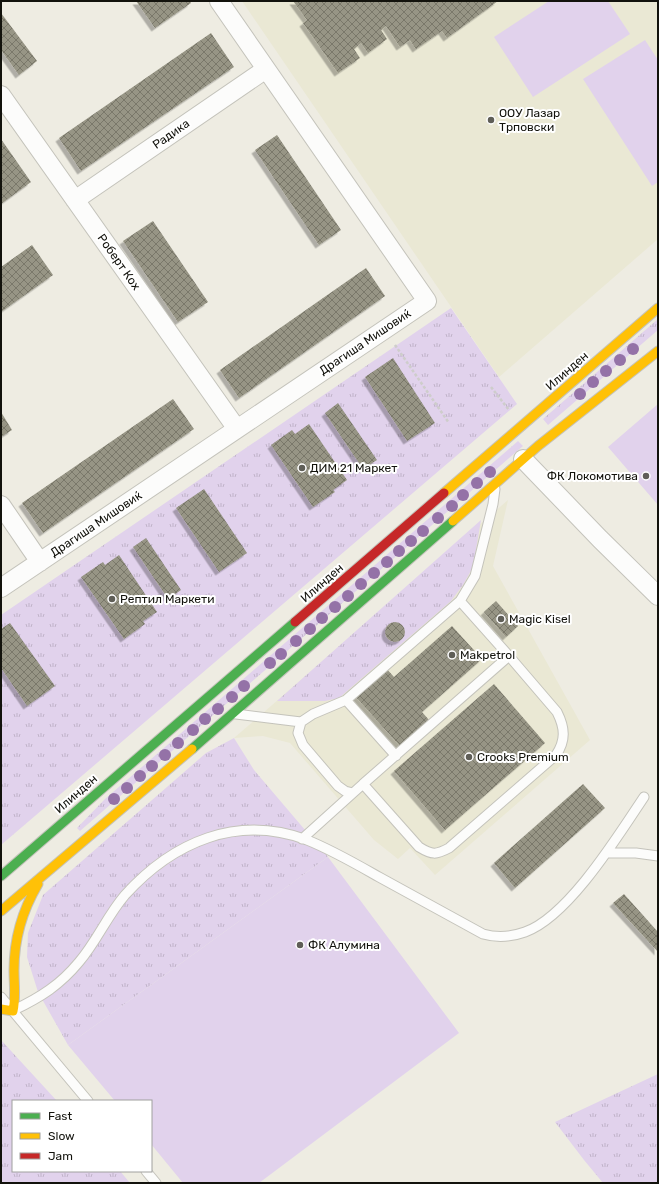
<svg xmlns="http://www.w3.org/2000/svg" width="659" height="1184" font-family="Rubik,sans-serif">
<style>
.built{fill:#eae8d4}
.grass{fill:url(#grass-tufts)}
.park{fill:#e1d2ec}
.building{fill:url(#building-cross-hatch);filter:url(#shadow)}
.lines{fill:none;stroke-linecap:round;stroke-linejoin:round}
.lane-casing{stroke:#c4c3bb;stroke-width:11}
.street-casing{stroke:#c4c3bb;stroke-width:20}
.fast-casing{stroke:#c4c3bb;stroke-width:11}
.slow-casing{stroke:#c4c3bb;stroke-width:11}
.jam-casing{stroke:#c4c3bb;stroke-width:11}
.path{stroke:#cecdcb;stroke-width:2.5;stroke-dasharray:3 2;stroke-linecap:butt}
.lane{stroke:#fcfcfb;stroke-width:9}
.street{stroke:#fcfcfb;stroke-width:18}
.fast{stroke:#4caf50;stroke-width:9}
.slow{stroke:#ffc107;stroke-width:9}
.jam{stroke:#c62828;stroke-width:9}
.tree{fill:#9472a7}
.poi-dot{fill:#5f5e57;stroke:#fff;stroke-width:1.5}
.labels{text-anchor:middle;stroke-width:4;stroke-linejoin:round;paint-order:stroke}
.poi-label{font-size:12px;fill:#12120c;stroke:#fff;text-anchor:start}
.street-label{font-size:12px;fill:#12120c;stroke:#fff}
</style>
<defs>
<pattern id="grass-tufts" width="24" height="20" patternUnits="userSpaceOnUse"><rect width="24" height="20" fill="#e1d2ec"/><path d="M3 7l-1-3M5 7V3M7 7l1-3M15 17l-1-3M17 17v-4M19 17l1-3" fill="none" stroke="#c0b3c9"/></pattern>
<pattern id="building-cross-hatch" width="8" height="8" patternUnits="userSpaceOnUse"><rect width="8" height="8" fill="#979585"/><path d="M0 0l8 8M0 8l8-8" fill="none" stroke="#7a786b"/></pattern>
<filter id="shadow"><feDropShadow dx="-3.5" dy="3.5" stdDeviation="0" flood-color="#0004"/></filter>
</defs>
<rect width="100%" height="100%" fill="#eeece2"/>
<!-- built -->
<path class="built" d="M242 1H658V239L499 377Z
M508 500 493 566 590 740 435 875 410 848 398 859 374 840 290 743 263 736 234 738Z"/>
<!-- grass -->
<path class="grass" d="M451 308 517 404 1 845V615Z
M658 319V330L548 425 543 419Z
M518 441 523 446 80 831 77 828 105 799Z
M481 520 473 567 463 585 451 601 339 698 325 701H277Z
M234 738 254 770 328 857 68 1045 38 992 27 957 28 933 43 895 206 753Z
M1 1040 57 1101H13V1171H120L130 1183H1Z
M658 1074V1183H603L584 1160 555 1122Z"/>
<!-- park -->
<path class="park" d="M549 1H608L630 34 533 97 494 37Z
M645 40 658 60V182L652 186 583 79Z
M658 404V505L608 447Z
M328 857 459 1033 259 1183H183L151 1144V1101H115L68 1045Z"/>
<!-- building -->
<path class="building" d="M136 1H190L191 3 155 28Z
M293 1H498L447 38 442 31 416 49 410 40 400 47 386 26 381 30 387 39 368 53 361 43 354 49 360 58 338 73 303 23 307 20Z
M1 13 37 61 19 75 1 50Z
M211 33 234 67 81 171 59 138Z
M277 135 341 230 319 245 255 150Z
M1 139 31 182 1 204Z
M153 221 208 302 178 322 123 241Z
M32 245 53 275 1 312V267Z
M366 268 385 296 239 398 220 370Z
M393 358 435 423 407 441 365 377Z
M173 399 194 429 43 533 22 503Z
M338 403 377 460 363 469 325 413Z
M1 412 12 430 1 437Z
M309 424 347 480 333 490 335 492 313 507 271 445 292 430 295 434Z
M204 489 247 553 219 572 176 508Z
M146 538 181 590 168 599 133 547Z
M119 555 157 612 143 621 145 624 124 639 81 577 103 562 105 565Z
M496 601 518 626 506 637 484 612Z
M385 632a10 10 0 1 1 20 0a10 10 0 1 1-20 0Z
M10 623 55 686 27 706 1 668V629Z
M452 626 482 659 422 712 429 720 400 746 354 695 385 667 394 677Z
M494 684 545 743 445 830 394 771Z
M583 784 605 808 515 888 494 863Z
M624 894 658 932V952L613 903Z"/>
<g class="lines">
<!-- lane casing -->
<g class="lane-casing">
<path id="lane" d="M346 700 396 756
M236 714 301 722 313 714 346 700 460 601 475 576 493 504 495 489
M301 722 298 733 303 745 338 786 345 791 353 793 363 784 419 847C432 855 436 855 449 848L556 755C566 740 565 728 557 712L509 656 460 601
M363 784 509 656
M302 839 353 793
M606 853H636L658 856
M1 997 88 1101
M14 1010C41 997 60 985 79 962 97 941 107 916 125 895 173 842 237 814 307 840 332 850 356 864 379 877 414 896 448 915 483 934 497 938 511 937 525 932 568 917 618 836 644 797
M146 1171 156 1183"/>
</g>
<!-- street casing -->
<g class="street-casing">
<path id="street" d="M1 95 237 429
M75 200 266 69
M523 459 600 539 658 596
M1 505 40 562
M1 588 427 301 219 1"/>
</g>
<!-- fast casing -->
<g class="fast-casing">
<path id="fast" d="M192 749 453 521
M1 876 295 622"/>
</g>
<!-- slow casing -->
<g class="slow-casing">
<path id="slow" d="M444 493 658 308
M453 521 538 446 658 351
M1 911 192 749
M1 1009 13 1011C16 997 14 984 14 970 14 939 22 911 38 884"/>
</g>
<!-- jam casing -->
<g class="jam-casing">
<path id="jam" d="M295 622 444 493"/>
</g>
<!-- path -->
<path class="path" d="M395 345 449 423
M491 387 509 410"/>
<!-- lane -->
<use href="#lane" class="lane"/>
<!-- street -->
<use href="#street" class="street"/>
<!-- fast -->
<use href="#fast" class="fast"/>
<!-- slow -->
<use href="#slow" class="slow"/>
<!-- jam -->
<use href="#jam" class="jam"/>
</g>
<!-- trees -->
<g class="tree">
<circle cx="633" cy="349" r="6"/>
<circle cx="620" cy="360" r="6"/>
<circle cx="606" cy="371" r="6"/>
<circle cx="593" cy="382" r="6"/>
<circle cx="580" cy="394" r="6"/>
<circle cx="490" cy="472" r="6"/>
<circle cx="477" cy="483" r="6"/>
<circle cx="463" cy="495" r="6"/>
<circle cx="452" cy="506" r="6"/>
<circle cx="438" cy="518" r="6"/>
<circle cx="423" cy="531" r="6"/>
<circle cx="411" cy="541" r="6"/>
<circle cx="399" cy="551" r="6"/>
<circle cx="387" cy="562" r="6"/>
<circle cx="374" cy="573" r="6"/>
<circle cx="361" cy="584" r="6"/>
<circle cx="348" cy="596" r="6"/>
<circle cx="335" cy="607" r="6"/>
<circle cx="322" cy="618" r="6"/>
<circle cx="310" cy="629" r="6"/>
<circle cx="296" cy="641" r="6"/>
<circle cx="281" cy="654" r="6"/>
<circle cx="270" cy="663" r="6"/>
<circle cx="244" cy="686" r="6"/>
<circle cx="232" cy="697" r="6"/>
<circle cx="218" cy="709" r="6"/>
<circle cx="205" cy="719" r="6"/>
<circle cx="193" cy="730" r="6"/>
<circle cx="178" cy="743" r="6"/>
<circle cx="165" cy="755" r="6"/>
<circle cx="152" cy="766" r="6"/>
<circle cx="140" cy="776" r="6"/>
<circle cx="127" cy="788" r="6"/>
<circle cx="114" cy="799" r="6"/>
</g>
<!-- markers -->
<g class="poi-dot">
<circle cx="491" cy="120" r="4"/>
<circle cx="302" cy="468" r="4"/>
<circle cx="646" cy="476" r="4"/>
<circle cx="112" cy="599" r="4"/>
<circle cx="501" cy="619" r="4"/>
<circle cx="452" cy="655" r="4"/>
<circle cx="469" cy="757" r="4"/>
<circle cx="300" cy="945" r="4"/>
</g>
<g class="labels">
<!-- poi labels -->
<g class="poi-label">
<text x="499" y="117">ООУ Лазар<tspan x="499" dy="14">Трповски</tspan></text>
<text x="310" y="472">ДИМ 21 Маркет</text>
<text x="638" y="480" text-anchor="end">ФК Локомотива</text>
<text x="120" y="603">Рептил Маркети</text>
<text x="509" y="623">Magic Kisel</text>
<text x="460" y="659">Makpetrol</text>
<text x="477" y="761">Crooks Premium</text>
<text x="308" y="949">ФК Алумина</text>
</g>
<!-- street labels -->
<g class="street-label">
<text transform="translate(171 134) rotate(-35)" y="4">Радика</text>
<text transform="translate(119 262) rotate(55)" y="4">Роберт Кох</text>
<text transform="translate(365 342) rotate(-34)" y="4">Драгиша Мишовиќ</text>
<text transform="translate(567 371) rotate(-41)" y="4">Илинден</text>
<text transform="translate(96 524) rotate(-34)" y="4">Драгиша Мишовиќ</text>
<text transform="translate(322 583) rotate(-41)" y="4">Илинден</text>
<text transform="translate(76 794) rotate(-41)" y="4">Илинден</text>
</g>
</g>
<!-- border -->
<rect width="659" height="1184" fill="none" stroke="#12120c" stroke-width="4"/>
<!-- legend -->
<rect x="12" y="1100" width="140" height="72" fill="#ffffff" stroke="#a0a09e"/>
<rect x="20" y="1113" width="20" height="6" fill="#4caf50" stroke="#a0a09e"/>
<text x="48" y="1120" font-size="12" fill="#12120c">Fast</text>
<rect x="20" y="1133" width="20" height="6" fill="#ffc107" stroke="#a0a09e"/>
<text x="48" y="1140" font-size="12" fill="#12120c">Slow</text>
<rect x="20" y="1153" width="20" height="6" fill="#c62828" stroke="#a0a09e"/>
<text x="48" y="1160" font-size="12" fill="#12120c">Jam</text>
</svg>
